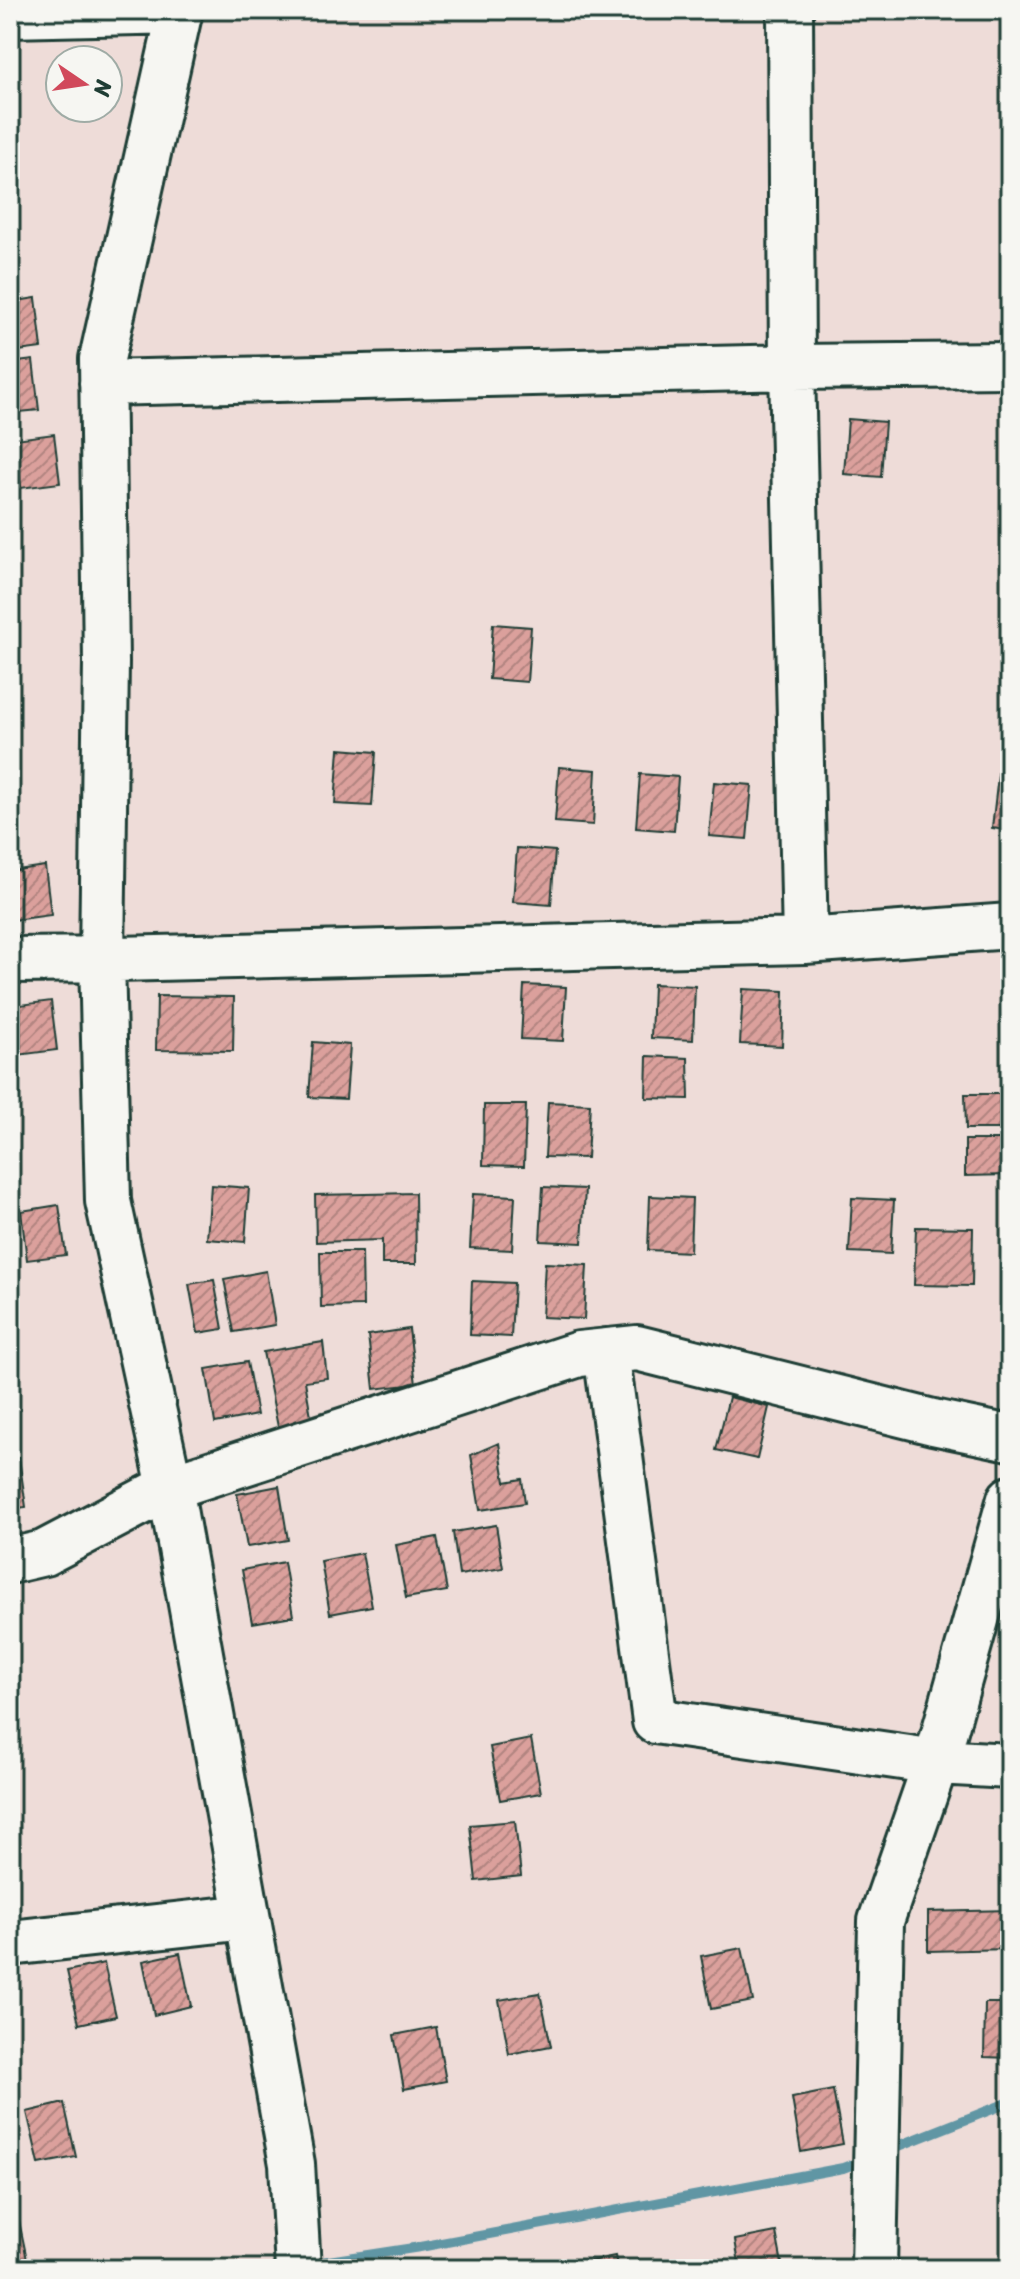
<svg xmlns="http://www.w3.org/2000/svg" width="1020" height="2279" font-family="Sriracha,sans-serif">
<style>
.lines{fill:none;stroke-linecap:round;stroke-linejoin:round}
.stream{stroke:#6196a4;stroke-width:10}
.building{fill:url(#building-hatch);stroke:#1f3d34;stroke-width:2}
.minor-casing{stroke:#1f3d34;stroke-width:50}
.minor{stroke:#f6f6f2;stroke-width:44}
</style>
<defs>
<pattern id="building-hatch" width="6" height="6" patternUnits="userSpaceOnUse" patternTransform="scale(2)"><rect width="6" height="6" fill="#dba09c"/><path d="M-1 1l2-2M0 6l6-6M5 7l2-2" fill="none" stroke="#b18480"/></pattern>
</defs>
<rect width="100%" height="100%" fill="#eedcd8"/>
<filter id="ink" filterUnits="userSpaceOnUse"><feTurbulence type="fractalNoise" baseFrequency=".0125" numOctaves="2"/><feDisplacementMap in="SourceGraphic" scale="16" xChannelSelector="R" yChannelSelector="G"/><feConvolveMatrix kernelMatrix="1 2 1 2 8 2 1 2 1" color-interpolation-filters="sRGB"/></filter>
<g filter="url(#ink)">
<g class="lines">
<!-- stream -->
<path class="stream" d="M886 2151 1010 2102
M309 2264 420 2247 843 2168 867 2159"/>
</g>
<!-- building -->
<path class="building" d="M36 298 42 348 10 352V302Z
M33 360 39 410 10 413V363Z
M848 419 885 422 881 477 844 474Z
M54 434 60 483 21 488 15 439Z
M493 624 531 627 527 682 489 679Z
M339 749 376 752 372 806 335 804Z
M559 767 596 770 593 825 555 822Z
M999 767 1010 768V831L992 828Z
M640 774 678 777 674 831 636 828Z
M714 782 752 785 747 839 709 836Z
M517 848 555 851 551 905 513 902Z
M45 866 51 915 13 920 10 871Z
M653 984 695 986 693 1040 651 1038Z
M524 985 566 987 563 1041 521 1039Z
M743 989 784 991 782 1046 740 1044Z
M157 996 234 997 233 1051 156 1050Z
M51 1001 57 1050 18 1055 12 1006Z
M313 1042 350 1045 346 1099 309 1097Z
M647 1056 688 1058 689 1099 646 1098Z
M965 1094H1010V1129H966Z
M548 1102 590 1104 587 1158 545 1157Z
M484 1105H526L524 1166 483 1165Z
M965 1140H1010V1175L965 1176Z
M211 1185 249 1188 245 1242 207 1239Z
M543 1187 585 1189 582 1243 540 1241Z
M415 1193 416 1264H382V1240L316 1242 315 1195Z
M473 1194 515 1196 512 1250 470 1248Z
M650 1196 692 1198 690 1252 648 1250Z
M852 1198 894 1200 891 1254 849 1252Z
M59 1205 66 1255 27 1260 21 1211Z
M916 1227 973 1228 972 1286 914 1285Z
M320 1252H362L363 1306 321 1307Z
M545 1263 587 1265 584 1319 542 1317Z
M266 1271 275 1325 234 1332 224 1279Z
M214 1280 223 1329 198 1333 189 1284Z
M472 1281 514 1283 511 1337 470 1335Z
M409 1329 416 1384 374 1389 368 1335Z
M323 1342 327 1378 305 1381 312 1422 279 1432 263 1352Z
M247 1362 257 1415 215 1423 206 1369Z
M729 1397 769 1407 757 1459 716 1450Z
M499 1443 505 1482 522 1479 525 1503 480 1510 471 1455Z
M19 1458 26 1507 10 1509V1459Z
M279 1486 288 1540 247 1547 237 1494Z
M496 1525 503 1568 459 1575 453 1532Z
M437 1537 447 1591 406 1598 396 1545Z
M362 1553 372 1606 330 1614 321 1561Z
M284 1562 293 1616 252 1623 242 1570Z
M531 1739 541 1793 500 1800 490 1747Z
M515 1821 521 1876 476 1881 470 1825Z
M1010 1910V1949L928 1951V1912Z
M742 1948 753 2001 711 2009 701 1956Z
M180 1953 191 2006 154 2015 143 1961Z
M104 1963 116 2016 79 2024 67 1971Z
M540 1993 551 2046 509 2054 499 2000Z
M985 2003H1010V2058L984 2057Z
M436 2027 446 2081 404 2089 394 2035Z
M833 2090 843 2144 801 2152 792 2098Z
M64 2103 76 2157 39 2164 27 2112Z
M19 2221 29 2269H10V2223Z
M776 2232 783 2269H740L735 2240Z
M615 2256 618 2269H575L574 2264Z"/>
<g class="lines">
<!-- minor casing -->
<g class="minor-casing">
<path id="minor" d="M180 10 102 359 106 662 102 959 108 1201 170 1487 292 2164 298 2269
M790 10 792 367 805 941
M10 15 180 11
M102 383 792 367 1010 365
M10 960 118 959 805 941 1010 926
M606 1351 655 1721 936 1762 1010 1766
M10 1561 44 1553 170 1487 579 1354 637 1348 933 1422 1010 1438
M10 1943 247 1917
M874 2269 881 1921 936 1762 1010 1499"/>
</g>
<!-- minor -->
<use href="#minor" class="minor"/>
</g>
</g>
<!-- margin -->
<rect width="1020" height="2279" fill="none" stroke="#f6f6f2" stroke-width="40"/>
<rect x="20" y="20" width="980" height="2239" fill="none" stroke="#1f3d34" stroke-width="3" filter="url(#ink)"/>
<!-- north arrow -->
<g transform="translate(84 84) rotate(103)"><circle r="38" fill="#f6f6f2" stroke="#a0aca6" stroke-width="2"/>
<path d="M0-6L14 30L0 20L-14 30Z" fill="#d1495b"/>
<text y="-12" font-size="22" font-weight="bold" text-anchor="middle" fill="#1f3d34">N</text>
</g>
</svg>
